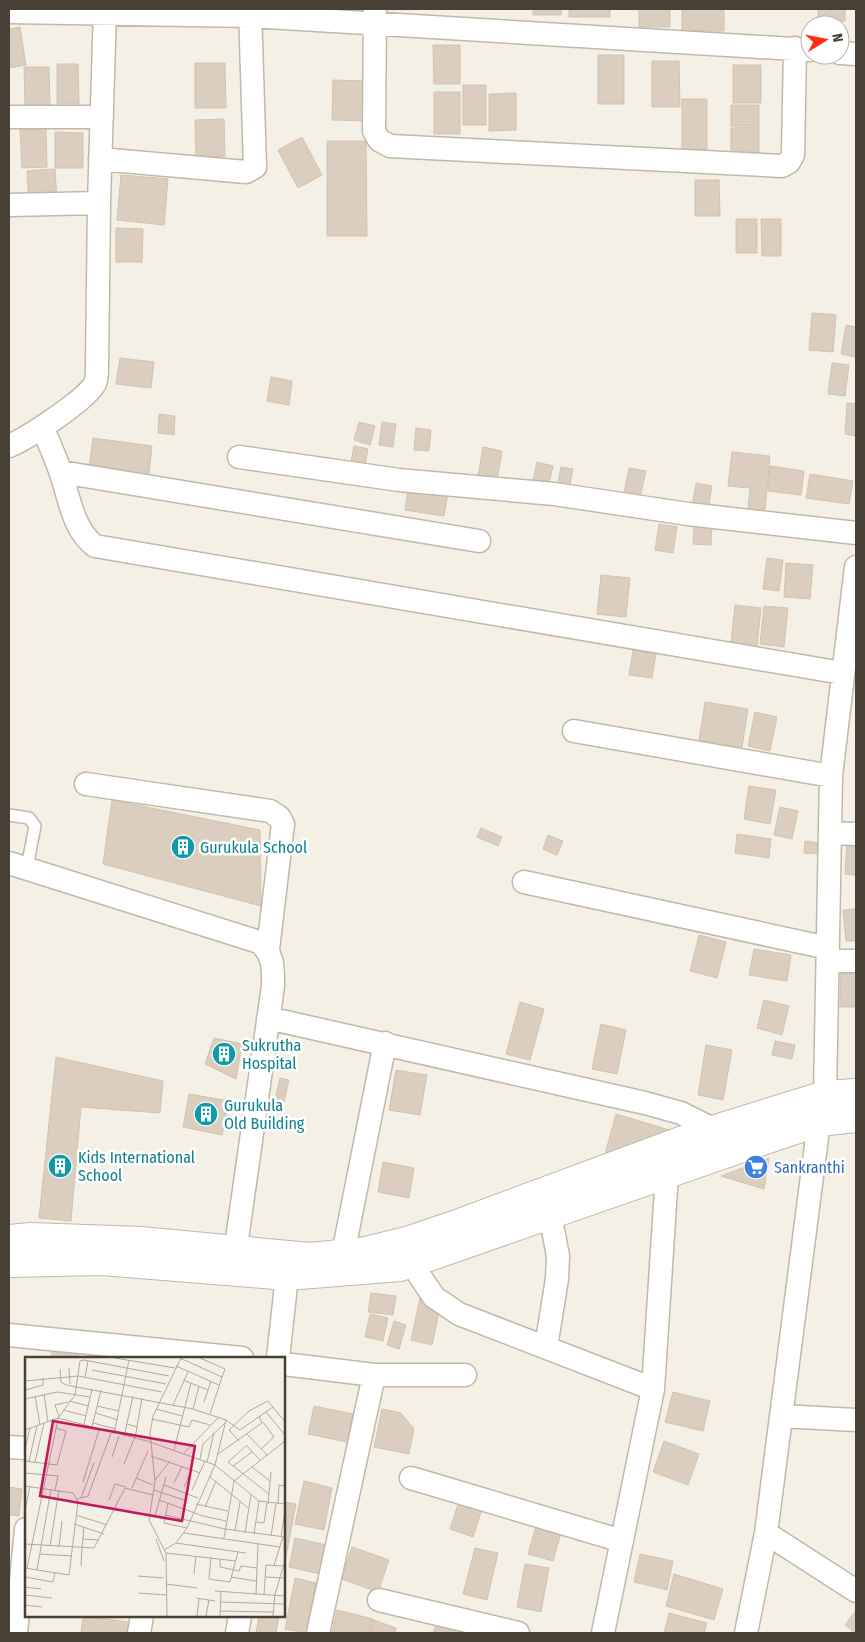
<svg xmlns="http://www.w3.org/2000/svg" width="865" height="1642" font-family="'Fira Sans Condensed',sans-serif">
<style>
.building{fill:#dbcebe;stroke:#d3c3ad}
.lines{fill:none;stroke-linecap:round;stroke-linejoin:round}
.service-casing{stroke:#c2b8a8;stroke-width:14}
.minor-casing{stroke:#c2b8a8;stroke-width:25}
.tertiary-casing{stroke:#c2b8a8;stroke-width:30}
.service{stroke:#fff;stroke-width:11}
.minor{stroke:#fff;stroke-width:22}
.tertiary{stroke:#fff;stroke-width:28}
.labels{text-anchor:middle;stroke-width:5;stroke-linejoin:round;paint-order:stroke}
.culture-label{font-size:16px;fill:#0d838f;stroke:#fff;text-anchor:start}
.shop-label{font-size:16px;fill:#366cbe;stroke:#fff;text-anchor:start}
.inset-road{fill:none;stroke:#b0aa9f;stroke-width:1}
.view{fill:#c2185b;fill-opacity:0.15;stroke:#c2185b;stroke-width:2.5}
.inset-edge{fill:none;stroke:#494035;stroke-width:2.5}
</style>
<rect width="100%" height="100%" fill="#f5f0e6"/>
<!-- building -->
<path class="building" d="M533 9H561V15H533Z
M569 9H610V17H569Z
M639 9H670V27H639Z
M682 9H724V31H682Z
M818 9H845V21L818 22Z
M20 27 26 65 9 68V29Z
M433 45H460V84H434Z
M598 55H624V104H598Z
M652 61H679L680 107H652Z
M195 63H225L226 108H195Z
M57 64H78L79 104H57Z
M733 65H761V103H733Z
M24 67H49L50 109H25Z
M333 80 369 81V121L332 120Z
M463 85H486V125H463Z
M434 92H460V134H434Z
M516 93V130L489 131V94Z
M682 99H707V151H682Z
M731 105H759V126H731Z
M224 119 225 156 196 158 195 120Z
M759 127V161H731V128Z
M20 129H46L47 167 22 168Z
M55 132 83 133V168H55Z
M302 137 322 175 298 188 278 150Z
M327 141H366L367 236H327Z
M55 169 57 201 29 203 27 171Z
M121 175 168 179 164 225 117 220Z
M695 180H719L720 216H695Z
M736 219H757V253H736Z
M761 219H781V256H762Z
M116 228 143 229 142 262H116Z
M812 313 836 315 833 352 809 350Z
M846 325 856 327V357L841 354Z
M120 358 154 362 151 388 116 384Z
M832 363 849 365 845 396 828 394Z
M271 377 292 381 289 405 267 401Z
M847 403 856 404V436L845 434Z
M159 414 175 416 174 435 158 433Z
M359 422 375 426 370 445 354 440Z
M382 422 396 424 393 447 379 445Z
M416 428 431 430 429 451 414 450Z
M93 438 152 446 148 483 88 475Z
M354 446 368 449 364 470 350 467Z
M483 447 502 451 496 486 477 482Z
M732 452 770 456 764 521 747 519 750 488 728 486Z
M537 462 553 466 547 492 531 489Z
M770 466 804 471 801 495 768 491Z
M561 467 573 469 568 495 556 493Z
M629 468 646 471 638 506 622 502Z
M810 474 853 481 849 504 806 498Z
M409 481 449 487 444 516 405 510Z
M696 483 712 486 707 516 691 513Z
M694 523 712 524 711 545 693 544Z
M659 524 677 527 673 553 655 550Z
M767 558 783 560 779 591 763 589Z
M786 563 813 565 810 599 784 597Z
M601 575 630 578 626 617 597 614Z
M735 605 761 608 757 646 731 643Z
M764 606 788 608 784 647 760 644Z
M633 650 656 654 652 678 629 675Z
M705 702 748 709 742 747 699 740Z
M755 712 777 717 770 751 748 746Z
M749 786 776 790 770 824 744 819Z
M112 800 260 830 261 906 103 864Z
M780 807 798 811 792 839 774 835Z
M481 828 502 837 498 846 477 837Z
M737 834 771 839 769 858 735 853Z
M548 835 563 841 557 855 543 849Z
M805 841 820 843 819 854 804 853Z
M847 845 856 846V875L845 874Z
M856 909V941H846L843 910Z
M699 935 726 942 717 978 690 971Z
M754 949 791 955 787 981 749 975Z
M841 966H856V1007H840Z
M764 1000 789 1006 782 1035 757 1028Z
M520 1002 544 1009 530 1060 506 1054Z
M601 1024 626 1030 617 1074 592 1069Z
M214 1038 242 1044 236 1079 205 1064Z
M775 1041 795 1045 792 1059 772 1055Z
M706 1045 732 1050 723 1100 698 1095Z
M56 1057 163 1081 160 1113 81 1107 71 1221 39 1218Z
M396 1070 427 1075 420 1115 389 1110Z
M280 1078 289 1080 284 1102 275 1100Z
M189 1094 229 1101 222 1135 183 1127Z
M616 1114 676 1132 605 1154Z
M769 1158 764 1189 721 1176Z
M383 1162 414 1168 409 1198 378 1192Z
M371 1293 396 1296 393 1315 368 1312Z
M420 1298 441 1303 432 1345 411 1340Z
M370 1314 388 1318 383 1341 365 1337Z
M394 1321 406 1325 399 1349 387 1345Z
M52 1344 78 1346V1358H51Z
M673 1392 710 1401 703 1431 665 1422Z
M314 1406 353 1414 347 1442 308 1434Z
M382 1409 401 1413 414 1429 409 1454 374 1447Z
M664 1441 699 1454 688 1485 653 1472Z
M304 1481 332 1488 324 1530 295 1524Z
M9 1487 22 1489 19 1516 9 1515Z
M461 1495 484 1503 473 1537 450 1529Z
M284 1502 296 1504 286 1557H284Z
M538 1519 563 1526 553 1561 528 1554Z
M295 1538 326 1545 320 1574 289 1567Z
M352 1547 389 1560 378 1592 341 1579Z
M475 1548 498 1553 487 1600 463 1594Z
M640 1554 673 1561 667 1590 634 1582Z
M525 1564 549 1568 541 1612 517 1607Z
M674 1574 723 1589 714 1620 666 1606Z
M295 1578 316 1583 306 1633 285 1629Z
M337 1610 373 1619 369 1633 332 1632Z
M856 1610V1633H855L845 1625Z
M669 1613 707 1623 704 1633H664Z
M83 1616 129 1622 127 1633H81Z
M259 1616H279L276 1633H256Z
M374 1620 396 1628 395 1633H370Z
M438 1620 458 1626 455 1633H433Z"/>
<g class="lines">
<!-- service casing -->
<g class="service-casing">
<path id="service" d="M9 815 29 818 35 826 27 867"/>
</g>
<!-- minor casing -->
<g class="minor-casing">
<path id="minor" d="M375 10 374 131 379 140 390 146 782 166 789 162 793 155 795 48
M9 12 250 16 810 50
M840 53 856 54
M9 117H102
M100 159 246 172 255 167 250 9
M9 205 99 203
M42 427C49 443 56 458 61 474 70 500 73 529 95 546L842 673
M9 446C26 439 88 399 95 383 97 379 97 372 97 368L99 203 105 9
M239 457 399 480 554 494 688 514 856 533
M61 472 479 541
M574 731 831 776
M86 784 270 811 279 817 283 824 268 949
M830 833 856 834
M9 863 259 942C274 954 273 968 273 986L233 1267
M524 882 828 948
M828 961H856
M268 1018 645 1103 681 1113 713 1129
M343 1254 385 1043
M411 1263 434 1297 459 1314 653 1389
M9 1335 242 1358
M546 1347 557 1279 558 1256 550 1214
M278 1358 287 1276
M284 1364 374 1375H465
M781 1416 856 1420
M9 1447 26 1448
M411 1478 622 1541
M766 1533 856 1591
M379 1600 518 1633
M16 1633 26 1529
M139 1633 142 1616
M237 1633 240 1616
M318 1633 374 1375
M603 1633 653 1389 667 1174
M746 1633 766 1533 819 1122 825 1095 831 776 856 567"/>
</g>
<!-- tertiary casing -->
<g class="tertiary-casing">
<path id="tertiary" d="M9 1239 31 1237 141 1241 310 1257 361 1252 410 1240 454 1225 699 1134 825 1095 856 1093
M9 1263 102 1261 287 1276 400 1267 771 1138 819 1122 856 1118"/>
</g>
<!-- service -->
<use href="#service" class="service"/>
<!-- minor -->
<use href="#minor" class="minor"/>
<!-- tertiary -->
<use href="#tertiary" class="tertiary"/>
</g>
<!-- icons -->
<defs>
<g id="building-disc" transform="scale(1.25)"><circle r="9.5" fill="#0f9aa8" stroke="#fff"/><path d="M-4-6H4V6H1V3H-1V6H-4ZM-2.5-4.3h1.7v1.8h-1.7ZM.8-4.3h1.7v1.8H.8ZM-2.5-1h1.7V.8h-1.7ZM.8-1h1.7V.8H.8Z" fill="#fff"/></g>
<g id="supermarket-disc" transform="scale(1.25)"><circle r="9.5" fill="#3f7fe0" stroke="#fff"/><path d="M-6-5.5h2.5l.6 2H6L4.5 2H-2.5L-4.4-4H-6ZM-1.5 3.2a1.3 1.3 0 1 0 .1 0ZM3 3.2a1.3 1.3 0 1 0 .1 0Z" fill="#fff"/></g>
</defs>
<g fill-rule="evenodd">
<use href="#building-disc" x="183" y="847"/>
<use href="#building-disc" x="224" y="1054"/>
<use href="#building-disc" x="206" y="1114"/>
<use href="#building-disc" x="60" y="1166"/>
<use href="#supermarket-disc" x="756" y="1167"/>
</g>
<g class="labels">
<!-- culture labels -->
<g class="culture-label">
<text x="200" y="853">Gurukula School</text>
<text x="242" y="1051">Sukrutha<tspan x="242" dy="18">Hospital</tspan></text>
<text x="224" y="1111">Gurukula<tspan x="224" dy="18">Old Building</tspan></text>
<text x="78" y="1163">Kids International<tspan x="78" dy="18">School</tspan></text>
</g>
<!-- shop labels -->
<g class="shop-label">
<text x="774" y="1173">Sankranthi</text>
</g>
</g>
<!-- overview -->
<g transform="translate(25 1357)">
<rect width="260" height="260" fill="#f5f0e6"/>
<path class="inset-road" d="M90 1 150 11M155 1 197 20 185 57M175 1 200 12 197 20M59 3 144 19M151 9 194 28M44 11 45 27M35 12 36 25 41 28 168 52 201 63 215 73 248 50M67 13 141 27M60 20 63 4M158 23 183 33M0 24 53 19 137 35M0 33 18 28V21M19 37 23 65M10 39 15 68M0 42 32 35 65 40M44 44 64 49M179 45 186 24M148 48 163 15M72 49 94 54M131 52 157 59M168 52 174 29M38 53 61 59M241 55 260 78M71 56 93 63M34 60 30 48 43 45M33 61 50 38 55 4 59 3M127 62 164 70 167 63 185 68M68 66 91 72M59 67 67 32M102 67 112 70 110 82M67 70 76 33M112 70 117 41M0 73 33 61 122 84 190 108 234 144 260 147M89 77 104 3M222 77 242 98M99 80 108 39M214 84 204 73 224 54 243 44 260 65M221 88 235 103M221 89 203 105 244 137M0 92 5 71M236 92 249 80 238 65M149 93 166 26M159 96 194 60M193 97 237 66 234 59M126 99 175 116M87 100 94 79M175 102 178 87 201 65M0 104 32 108 41 74 31 71M4 104 12 69M10 105 19 66M182 105 189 76M99 107 109 82M208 109 227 95M227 110 245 124M0 116 33 119 30 133M184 119 223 151M111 121 128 128M130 123 145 104M58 125 74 73M149 126 157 109M139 128 173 141M0 129 48 136 53 145 44 218 0 211M159 130 167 112M107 131 123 94M129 133 162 144M167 133 180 104M56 141 69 106M52 142 63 139 86 76M84 143 90 127 101 130M134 143 178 159 201 164M143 146 139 166 162 171M171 147 203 154M243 147 246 115M253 147 254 128 260 129M180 150 191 124M0 153 5 129M51 158 82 168M140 158 200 172 260 180M130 159 141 120M231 165 239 166 242 146M49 167 79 177M210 174 215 145M159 176 255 190M220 176 226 138M229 177 234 144M246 179 251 147M256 180 260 153M199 181 209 124 260 84M58 182 74 183M131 182 139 204M151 186 221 196M0 187 69 191 100 131 128 138M25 189 34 133M34 190 37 164M57 191 59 170M139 193 151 186 162 171 190 108 201 63M141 196 211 204M15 197 47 199M186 200 184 222 205 225 213 195M195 202V210L214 214 216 209 232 211M249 208 258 180M56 209 57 191M2 211 33 62M12 213 26 132M169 217 171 199M113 219 139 221M0 220 28 225 30 216M206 220 231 224M240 220 260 221M141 227 172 231M0 230 16 232M190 234 260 239M114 236 142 238M0 238 27 241M231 238 233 187M239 238 241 208 259 209M171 241 190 244M195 245 260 247M0 248 17 250M195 254 248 255M142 259 141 196 124 163 130 124 125 76 128 59 156 1M172 259 174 242M181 259 184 243M195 259 196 235M248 259 250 237 260 204"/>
<path class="view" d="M28 64 170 89 157 164 15 139Z"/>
<rect width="260" height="260" class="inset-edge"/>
</g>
<!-- border -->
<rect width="865" height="1642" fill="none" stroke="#494035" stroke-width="20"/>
<!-- north arrow -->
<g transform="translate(825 40) rotate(80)"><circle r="24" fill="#ffffff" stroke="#b6b3ae"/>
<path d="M0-4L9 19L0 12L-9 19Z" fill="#ff2f13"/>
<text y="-8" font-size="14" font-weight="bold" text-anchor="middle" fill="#494035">N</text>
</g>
</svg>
